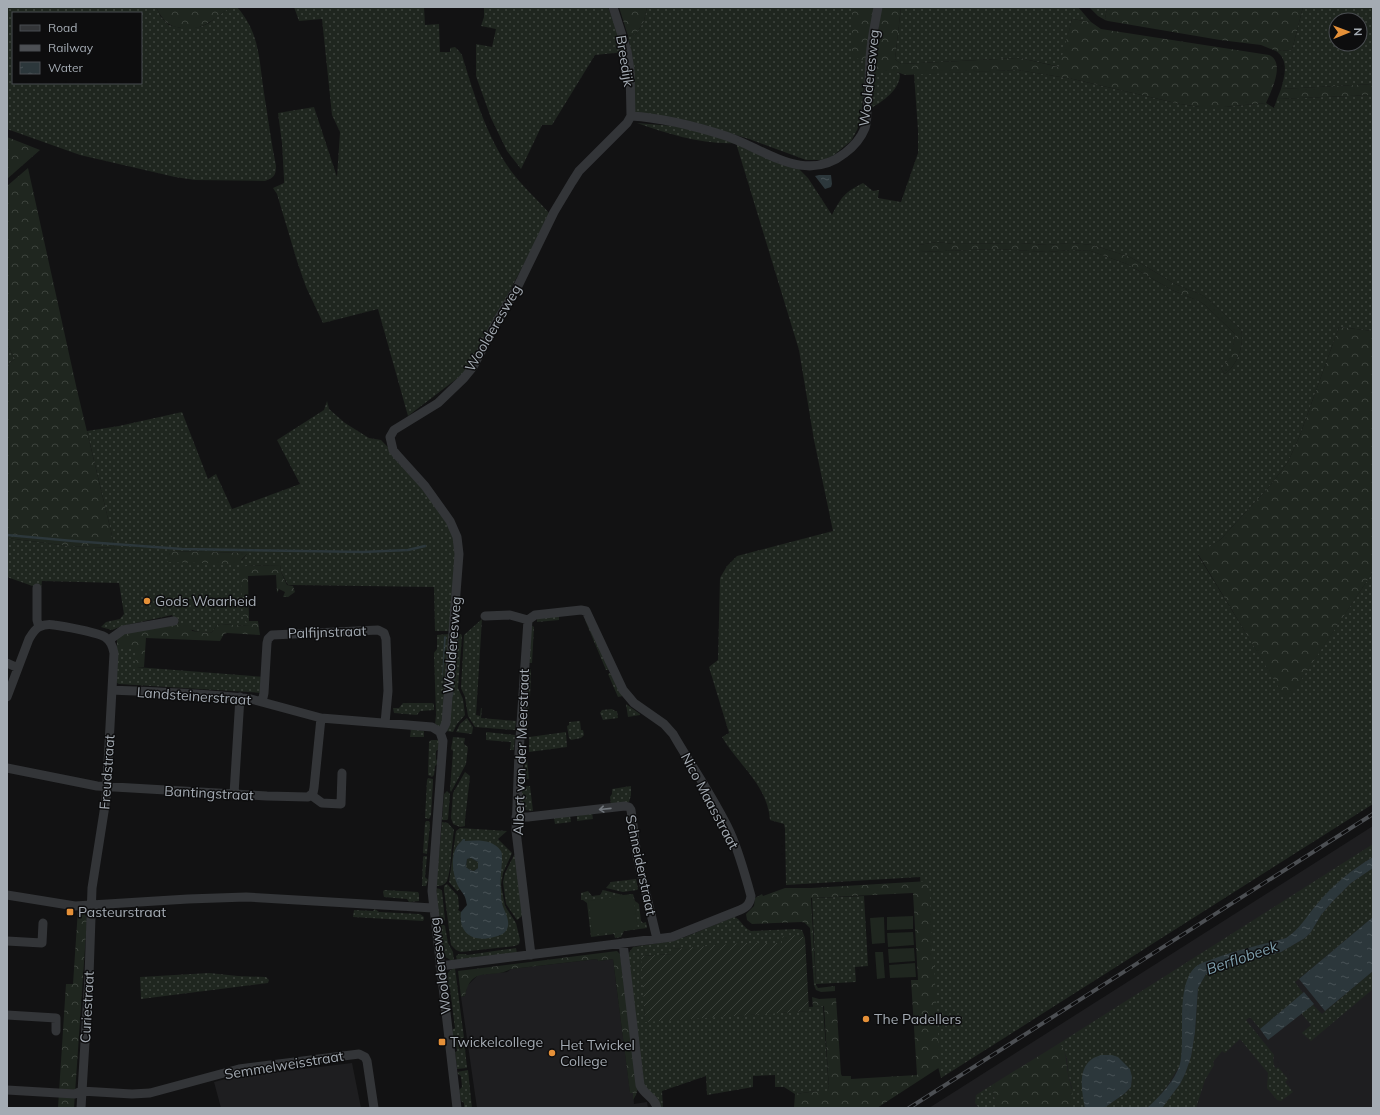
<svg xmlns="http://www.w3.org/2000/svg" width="1380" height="1115" font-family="Mulish,sans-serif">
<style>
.built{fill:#1e1e20}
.grass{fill:url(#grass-dots);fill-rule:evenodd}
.forest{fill:url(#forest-crowns)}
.garden{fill:url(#garden-furrows)}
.pitch{fill:#1f261f}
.water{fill:url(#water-ripples);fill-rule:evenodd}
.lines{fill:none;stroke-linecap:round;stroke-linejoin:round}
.stream{stroke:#2c373b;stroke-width:2.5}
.minor{stroke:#333538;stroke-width:9}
.rail-casing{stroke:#4c4f53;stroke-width:4}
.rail{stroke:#0d0d0e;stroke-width:2.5;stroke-dasharray:8;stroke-linecap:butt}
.oneway{stroke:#71767c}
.poi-dot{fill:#e59038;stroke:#0d0d0e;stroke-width:1.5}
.labels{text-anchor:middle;stroke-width:3;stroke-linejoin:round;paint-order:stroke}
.street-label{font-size:14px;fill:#a4abb3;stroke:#0d0d0e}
.poi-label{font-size:14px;fill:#a4abb3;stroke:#0d0d0e;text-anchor:start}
.water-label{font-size:15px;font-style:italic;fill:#7d9eac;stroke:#0d0d0e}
</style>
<defs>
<pattern id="grass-dots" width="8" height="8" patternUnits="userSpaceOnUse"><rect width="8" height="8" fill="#1f261f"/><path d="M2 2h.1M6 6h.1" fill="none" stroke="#3d433d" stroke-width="1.8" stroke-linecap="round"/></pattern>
<pattern id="forest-crowns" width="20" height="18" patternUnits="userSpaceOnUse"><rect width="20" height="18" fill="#1f261f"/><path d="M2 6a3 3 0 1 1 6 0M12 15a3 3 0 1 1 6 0" fill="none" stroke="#3d433d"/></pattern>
<pattern id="garden-furrows" width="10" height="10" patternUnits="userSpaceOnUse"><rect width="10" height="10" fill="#1f261f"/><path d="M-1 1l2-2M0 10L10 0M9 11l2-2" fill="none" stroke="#3d433d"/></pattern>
<pattern id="water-ripples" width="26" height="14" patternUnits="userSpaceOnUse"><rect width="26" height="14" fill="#2c373b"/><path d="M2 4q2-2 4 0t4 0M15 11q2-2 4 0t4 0" fill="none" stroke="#485155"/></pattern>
</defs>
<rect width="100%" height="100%" fill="#121213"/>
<!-- built -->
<path class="built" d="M1373 826V1108H929Z
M597 959 598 961 613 959 630 1092H633L634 1104 647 1102 648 1108H477L461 997 465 996 467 986 478 975 507 972 511 969Z
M352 1063 361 1108H221L214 1082 229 1078Z"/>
<!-- grass -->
<path class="grass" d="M7 7H156L161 17 169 25 181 28 200 27 209 23 230 7H237C260 33 259 60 264 93 268 117 271 142 276 166 276 175 274 178 265 181L195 180 175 177 80 155 7 129ZM13 13H141V83H13Z
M294 7H424L425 25 439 24 440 52H450V48L455 47 459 51 462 55C474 95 487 137 511 171 522 186 538 200 550 214L474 359 463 374 408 416 378 309 323 323 306 287 297 261 277 194 273 188 284 183V179L282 143 278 113 314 107 337 177 340 132 332 115 322 19 299 21Z
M484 7H608L625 52 595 55 552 125H542L521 169 507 151 491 118 476 76V44L492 47 496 29 481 26 484 17Z
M647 7H852V52L866 62 861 119 857 130 851 141 834 155 824 160H806L749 139 696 123 632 114V57L628 36 636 34 644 21Z
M901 7H1078L1091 22 1072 19 1060 67 1020 58 901 64 895 59Z
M1089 7H1107L1105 20 1098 16Z
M1303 7H1373V84L1281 89C1285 75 1289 60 1276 51L1292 50ZM1336 20H1360V44H1336Z
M1018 70 1073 79 1180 104 1200 107H1224L1266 103 1274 108 1277 99 1373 95V331L1339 327 1300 435 1288 462 1269 487 1220 540 1198 555 1287 700 1373 572V804L941 1078 937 1063 920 877 786 885 785 829 784 824 770 820C767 784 739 766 722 737L729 733 709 667 718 660 720 578 727 566 737 556 833 531 814 440 799 350 736 143C704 145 668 134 637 123L674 126 711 134 797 167 808 178 832 215C842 196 844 193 863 183L873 191 879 190 878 198 901 202 918 153V130L914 74ZM937 242 954 244 1020 243 1048 245 1070 243 1093 245 1130 257 1175 284 1202 295 1209 300 1241 330C1244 339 1240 356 1234 364 1232 368 1228 371 1225 374L1221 369C1233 356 1233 351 1235 334L1205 305 1199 301 1172 290 1127 264 1091 251 1070 250 1048 252 994 249 919 252V245Z
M873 72H897L900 74C900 90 883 101 870 109Z
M7 344 15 359 7 365Z
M327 401 329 409 345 423 369 438 381 440 409 469 449 524 456 549 449 631H435L434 587 293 585H288L281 572 280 565 246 566 249 626 220 624 217 625 212 632 210 633C195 632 181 629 172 615L122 626 112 630 101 627 106 622 120 619 124 614 119 583 42 581 41 589 7 577V538L69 546 115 548 87 431 119 426 182 412 208 479 216 474 232 509 300 484 277 440 324 410ZM167 551 247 553V554L242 560Z
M559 616V620L537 622V618Z
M482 619 476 715 480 716 481 708H482L481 718 516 721 515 730 475 727 468 716 465 697 461 688 464 635Z
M586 619 609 670H606L585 620Z
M531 625 534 627 532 663H529Z
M449 634 443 722 440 727 435 724 436 715 434 653 437 649V635Z
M455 634H461L462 636 458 688 463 699 465 715 457 724 453 732 446 731Z
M117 647H136V667L265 677 262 693 119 684 117 683 116 678Z
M529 669H531L530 697 527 696Z
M610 673 623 696 618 697 608 674Z
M403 703H432L434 704V710L420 711 417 715 394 713 393 708H399Z
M527 703H529L528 728 525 727 526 704Z
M626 704 640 714V715L628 717Z
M612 709 615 711H617L618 718 603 720 600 713 602 710Z
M467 718 473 727 472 734 456 732 460 724Z
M580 721 581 730H583L584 735 581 738 571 740 569 738 567 726 569 725V722Z
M411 729 424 731V737H410Z
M486 732 515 735 514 750H510L511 742 486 740Z
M566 732 567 747 529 752V737Z
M453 737 465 738 464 744 468 747 466 764 451 792 450 790 453 751 451 749Z
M431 740H439V748L436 751V759L438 763 435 766 434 775 432 777 428 775 429 742Z
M527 759 529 779H525L524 778 525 760Z
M465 772 470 776 465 820V826L460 827 453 824 451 818 453 793Z
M428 778 433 779V782L431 815 429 819 425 818 427 780Z
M530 786 533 811 525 810 523 803H520L521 787Z
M631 786V795L629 802 611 804 610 797 612 794V789Z
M447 791 450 794 448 819 447 820H442L444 794Z
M592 813 593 819 577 821V816Z
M570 816 571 822 555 824 554 818Z
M426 821H429L430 825 427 854 423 853 425 823Z
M442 822 448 823 454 830C452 840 451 873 447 881 445 885 441 886 436 886Z
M460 828 507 831 498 839 512 853 503 873 501 885 505 906 516 923 520 940 519 944 515 946 461 952 456 950 451 945 444 890V886L447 884 458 896 459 908 458 910 461 912V917L460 919 500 936 502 907 499 890 464 839 456 847 455 852 460 889 457 891 449 882 456 831Z
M1373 844V857C1352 869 1334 885 1318 903 1307 916 1301 929 1286 938L1233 952 1198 965 1180 1065 1168 1085 1156 1100 1147 1108H1104L1124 1094 1131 1087 1132 1077 1092 1059 1083 1072 1085 1108H1071L1072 1088 1068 1073 1067 1058 1062 1046H1055Z
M514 855H515L523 915 517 920 506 904 503 882 505 873Z
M424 856H427L425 877 428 880 426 886H422L423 857Z
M471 858 478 862V868L474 871 470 870 466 867 467 859Z
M1373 868V917L1295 982 1303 993 1260 1029 1250 1017 1246 1020 1274 1055C1273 1060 1273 1065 1276 1069L1278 1067 1288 1079 1285 1082 1293 1092 1281 1101 1277 1100 1267 1088 1268 1073 1240 1039 1225 1053 1222 1051 1213 1062 1214 1065 1205 1080 1196 1108H1162L1180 1084 1185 1074 1191 1057 1195 1032 1198 988 1206 974 1227 967 1281 952 1305 938 1311 932 1321 915 1332 902 1351 883Z
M636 879 638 889 637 890 623 892 606 888 611 882Z
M436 888 440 889 442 891 445 920 443 922 439 923Z
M384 890 418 892 419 894V901L409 902 407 899 384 897 383 892Z
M603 890 623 895 633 894 635 901 639 904 641 921 643 923 646 922 647 928 624 931 621 937 615 938 614 934 591 937 587 903 583 900H581V893L588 891 592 896 600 895Z
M864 896 868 966 855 967 856 982 816 984 812 898Z
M375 909 379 912 420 914 424 917V919L423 921 353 917 354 910 373 911Z
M734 917C741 919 743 928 751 931L797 929 802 930 805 938 800 935 782 943 672 949V954L642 956 645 1021 809 1011V1007L823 1006 829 1091H817L795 1094 784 1087H775V1075L753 1076V1087L707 1095 706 1076 662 1091 663 1108H659L658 1099 644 1087 628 954 633 947 671 941 685 937Z
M439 925H444L445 926 448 943 453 952 454 961C439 959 441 937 439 925Z
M516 948 517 953 457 960 456 956 459 954H465L467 955Z
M455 968 464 1038 453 1039 452 1030 455 1028 450 989 447 986C446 977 446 971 455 968Z
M1373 971V989L1311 1041 1302 1033 1311 1025 1301 1013 1312 1004 1322 1014Z
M209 973 238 976 266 977 269 980 268 983 141 999 140 977Z
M464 1039 467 1068 457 1069 455 1052 457 1051 455 1040Z
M468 1070 472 1108H464V1103L461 1101 459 1090 462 1087 461 1076 458 1074 457 1072Z
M995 1083 993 1091 997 1108H979L975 1103 976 1095Z"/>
<!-- forest -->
<path class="forest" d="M156 7H230C221 14 212 22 202 26 194 30 176 29 169 24 163 20 159 13 156 7Z
M619 7H647L644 21 636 34 628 36Z
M852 7H875L866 62 854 57 852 52Z
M881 7H901L895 59 901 64 1020 58 1059 67 1072 19 1091 22 1101 29 1269 55C1286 62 1271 92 1266 103L1224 107H1200L1180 104 1073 79 1018 70 905 75 897 72H873Z
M1107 7H1303L1292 50 1276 51 1261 45 1220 40 1108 21 1105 20Z
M1373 84V95L1277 99 1281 89Z
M7 137 40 150 7 179Z
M28 168 77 390 115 548 69 546 7 538V365L15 359 7 344V186Z
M937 242 954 244 1020 243 1048 245 1070 243 1093 245 1130 257 1175 284 1202 295 1209 300 1241 330C1244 339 1240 356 1234 364 1232 368 1228 371 1225 374L1221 369C1232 357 1233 350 1235 334L1205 305 1199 301 1172 290 1127 264 1091 251 1070 250 1048 252 994 249 919 252V245Z
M1339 327 1373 331V572L1287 701 1198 554 1220 540 1269 487 1288 462 1300 435Z
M167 551 248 553 237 564 167 562Z
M280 565 281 572 287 585 293 586 295 592 288 597H283L285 592 279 589 277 593 276 575 248 576 249 621H258L260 635 227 633 224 634 220 641 146 638 144 667H136L135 647H117V639L121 635 147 628 179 623H189L192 631 210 633 212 632 217 625 220 624 249 626 243 617 241 581V568L246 566Z
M929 881 940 1067 877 1108H794L795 1094 817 1091H829L824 1006 813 1007 812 997 819 999 836 998 841 1074 842 1076H851V1079L917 1075 911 980H918L913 893 811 898 816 985 818 988 835 986V991L821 992 816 990 814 985 810 928 805 923 802 922 752 924 747 920 746 914 754 906 755 898 762 894 763 896 785 888H811Z
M78 909 84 912 87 919 74 1108H58L66 984H73Z
M617 951 620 954 638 1088 636 1095 633 1100V1093H630L613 959 598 961 597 959 511 969C492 980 471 964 465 996L461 997 458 971Z
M1055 1046H1062C1067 1055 1066 1064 1068 1074 1070 1084 1076 1098 1071 1108H997L993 1091 995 1083Z"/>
<!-- garden -->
<path class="garden" d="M800 935 805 938 809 1011 645 1022 641 956 672 954V949L743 943H782V938L784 936Z"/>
<!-- pitch -->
<path class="pitch" d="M633 894 638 929 593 935 588 901Z
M913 916V929L887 930V917Z
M884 917 885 943 872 944 870 918Z
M913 932 914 945 888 947 887 933Z
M914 948 915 961 889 963 888 949Z
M875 952H883L885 978 877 979Z
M915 963 916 977 890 978 889 965Z"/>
<!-- water -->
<path class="water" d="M819 175H831L832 184 831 187 825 189 815 176Z
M445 636 446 637 442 683 444 637Z
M457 637 458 638 453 697 452 696Z
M463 839H465V841C478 840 493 839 501 851 504 856 499 881 501 891 501 895 501 899 502 903 504 912 513 923 505 932 502 935 498 936 494 937 474 943 458 934 461 912L467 905C465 893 463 895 458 886 453 876 450 857 457 846 459 843 462 841 463 839ZM471 858 478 862V868L474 871 470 870 466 867 467 859Z
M1373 857V868L1351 883 1332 902 1321 915 1311 932 1305 938 1281 952 1227 967 1206 974 1198 988 1195 1032 1191 1057 1185 1074 1180 1084 1162 1108H1147C1159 1097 1175 1081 1180 1064 1186 1039 1174 981 1198 965 1205 961 1214 959 1221 956 1242 949 1264 944 1286 938 1300 929 1306 917 1317 904 1333 885 1351 870 1373 857Z
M1373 917V971L1325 1011 1299 979Z
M1304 992 1314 1004 1268 1040 1260 1029Z
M1101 1055H1112L1118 1057 1130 1069 1132 1077 1131 1087 1124 1094 1104 1108H1085C1082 1093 1077 1069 1092 1059 1094 1057 1099 1056 1101 1055Z"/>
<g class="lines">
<!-- stream -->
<path class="stream" d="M7 535 73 541 182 549 363 552 408 550 425 546"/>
<!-- minor -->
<path class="minor" d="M613 7 627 51 630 70 631 116
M37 588V620L39 627
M485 616 510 615 528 620
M528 620 519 753 516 831 531 955
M109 640 123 630 174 621
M7 663 18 668
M112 690C158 692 205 693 251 699L321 718 432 727 440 732
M7 697 29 639C32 634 34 630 39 627 43 625 49 624 54 625 64 626 99 633 105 637 111 641 113 647 114 653L106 799 92 888 89 976 81 1108
M262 702 264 693 267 643 268 639 272 635 378 630 384 633 386 639 388 691 385 723
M7 768 97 786 267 796 308 797 313 793 314 788 321 718
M234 794 240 697
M311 795 322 803 341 804 342 773
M516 817H528L625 806 629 807 631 810 637 856 657 939
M7 895 75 906 188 899 246 897 433 908
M7 941 42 943 43 923
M623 943 640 1085C644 1095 655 1097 657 1108
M440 966 672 937 740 910C747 907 750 904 751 896 745 874 739 852 730 832 714 798 692 767 673 734L664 724 634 703 623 690 586 611 581 610 535 615 528 620
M7 1015 56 1018V1031
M7 1090 75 1094 81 1091 132 1094 150 1093 239 1069 359 1054 365 1057 367 1061 374 1108
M457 1108 432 891 443 741 440 732 443 729 446 723 459 554 457 537 450 521 425 486 397 455 393 450 390 437 394 430 438 403 464 378 473 367 497 321 517 288 554 212 572 182 579 171 627 123 631 116C664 118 695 126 726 136 765 149 805 185 845 153 853 147 861 138 865 128 867 122 867 116 867 110 869 92 869 75 870 58 871 41 875 24 878 7"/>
<!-- rail casing -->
<g class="rail-casing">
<path id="rail" d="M909 1108 1373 814"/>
</g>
<!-- rail -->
<use href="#rail" class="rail"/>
</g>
<!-- one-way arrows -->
<defs><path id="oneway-shaft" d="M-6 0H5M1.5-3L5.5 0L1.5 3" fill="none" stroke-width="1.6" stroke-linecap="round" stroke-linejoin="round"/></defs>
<use class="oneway" href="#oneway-shaft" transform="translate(605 809) rotate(174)"/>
<!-- markers -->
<g class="poi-dot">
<circle cx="147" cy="601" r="4"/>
<rect x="66" y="908" width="8" height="8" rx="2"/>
<circle cx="866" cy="1019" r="4"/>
<rect x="438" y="1038" width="8" height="8" rx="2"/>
<circle cx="552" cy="1053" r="4"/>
</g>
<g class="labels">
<!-- street labels -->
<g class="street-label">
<text transform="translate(625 61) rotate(81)" y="5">Breedijk</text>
<text transform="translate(869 78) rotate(-84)" y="5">Woolderesweg</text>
<text transform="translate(493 328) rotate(-60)" y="5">Woolderesweg</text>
<text transform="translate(327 632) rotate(-2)" y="5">Palfijnstraat</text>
<text transform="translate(452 645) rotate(-85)" y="5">Woolderesweg</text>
<text transform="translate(194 696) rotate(4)" y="5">Landsteinerstraat</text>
<text transform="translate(521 752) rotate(-88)" y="5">Albert van der Meerstraat</text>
<text transform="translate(107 772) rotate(-86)" y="5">Freudstraat</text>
<text transform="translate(209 793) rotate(3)" y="5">Bantingstraat</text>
<text transform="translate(710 801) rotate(62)" y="5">Nico Maasstraat</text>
<text transform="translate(641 865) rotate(78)" y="5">Schneiderstraat</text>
<text transform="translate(440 966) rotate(-97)" y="5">Woolderesweg</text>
<text transform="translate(87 1007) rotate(-87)" y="5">Curiestraat</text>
<text transform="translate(284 1065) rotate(-9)" y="5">Semmelweisstraat</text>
</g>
<!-- poi labels -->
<g class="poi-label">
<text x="155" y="606">Gods Waarheid</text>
<text x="78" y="917">Pasteurstraat</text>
<text x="874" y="1024">The Padellers</text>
<text x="450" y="1047">Twickelcollege</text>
<text x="560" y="1050">Het Twickel<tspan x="560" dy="16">College</tspan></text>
</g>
<!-- water labels -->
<g class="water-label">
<text transform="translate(1242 958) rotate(-19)" y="5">Berflobeek</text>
</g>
</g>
<!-- border -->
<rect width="1380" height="1115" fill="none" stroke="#a4abb3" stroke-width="16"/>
<!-- legend -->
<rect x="12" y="12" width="130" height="72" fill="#0d0d0e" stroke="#494c50"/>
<rect x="20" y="25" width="20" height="6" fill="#333538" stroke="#494c50"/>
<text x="48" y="32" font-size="12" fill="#a4abb3">Road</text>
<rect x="20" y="45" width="20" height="6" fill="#4c4f53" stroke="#494c50"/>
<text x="48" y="52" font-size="12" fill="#a4abb3">Railway</text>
<rect x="20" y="62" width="20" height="12" fill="url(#water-ripples)" stroke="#494c50"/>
<text x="48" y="72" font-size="12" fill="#a4abb3">Water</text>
<!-- north arrow -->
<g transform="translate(1348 32) rotate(89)"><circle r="19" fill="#0d0d0e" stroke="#494c50"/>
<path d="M0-3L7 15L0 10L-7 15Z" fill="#e59038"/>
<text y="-6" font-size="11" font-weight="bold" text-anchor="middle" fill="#a4abb3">N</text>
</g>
</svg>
